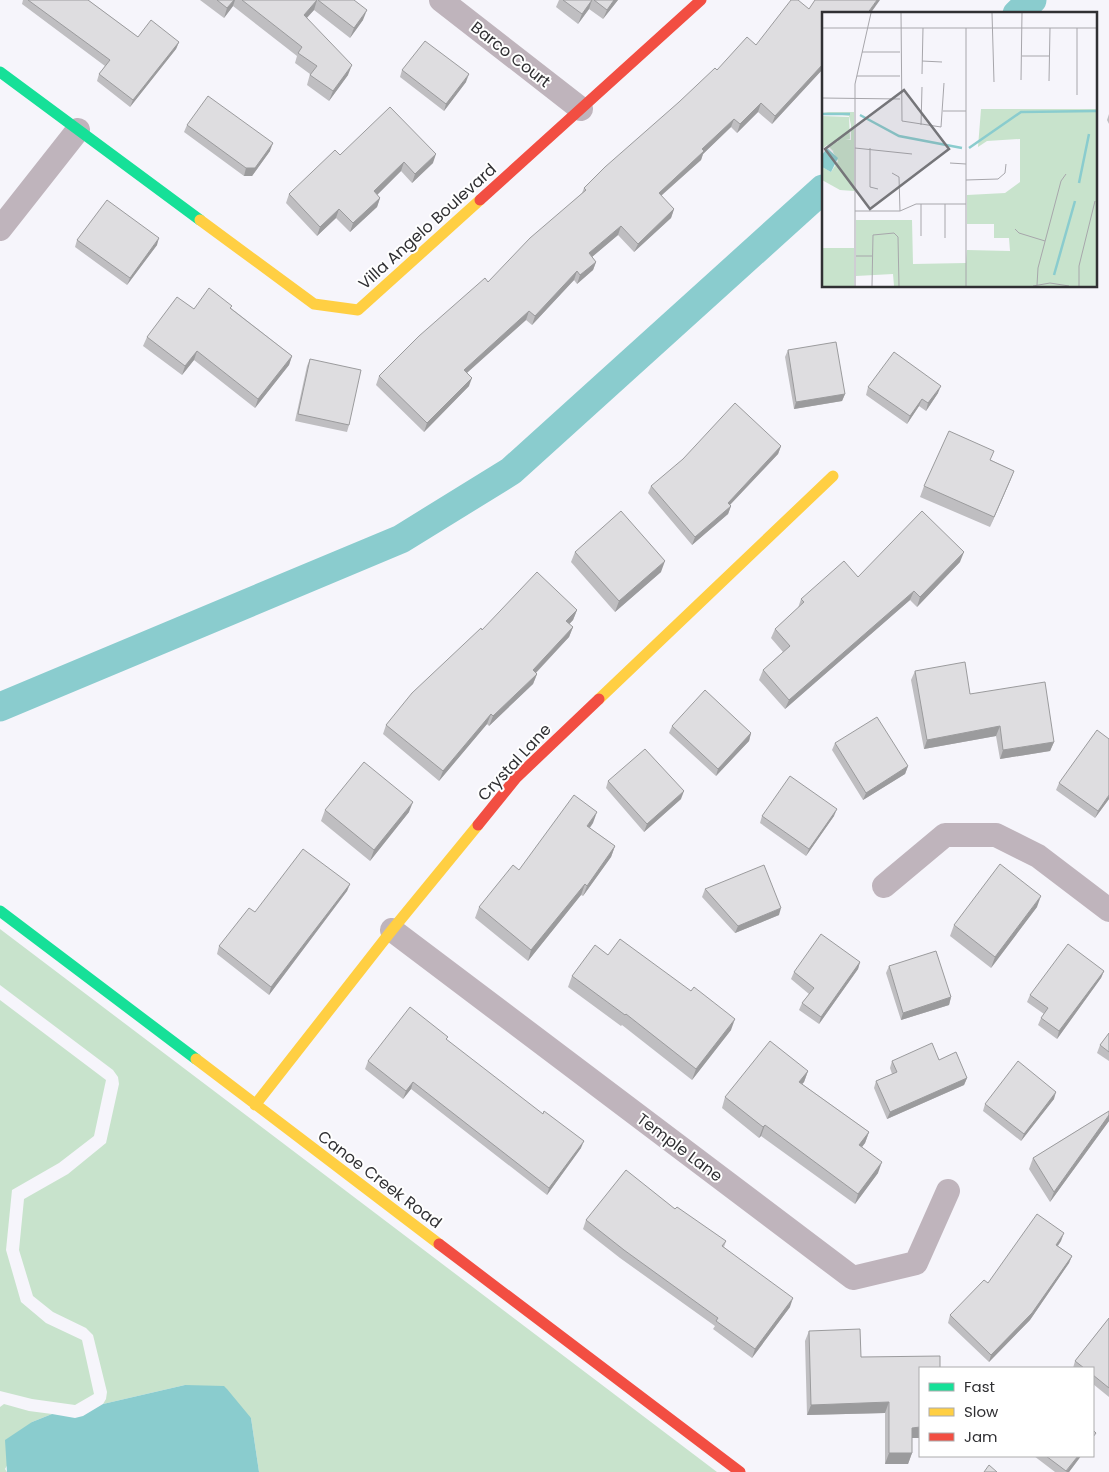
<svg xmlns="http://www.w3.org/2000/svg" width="1109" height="1472" font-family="Poppins,sans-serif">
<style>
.green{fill:#c8e3cc}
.water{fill:#8accce}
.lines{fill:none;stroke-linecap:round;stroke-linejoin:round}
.canal{stroke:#8accce;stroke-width:29}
.street{stroke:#bfb4bc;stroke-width:24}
.fast{stroke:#16e098;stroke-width:11}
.slow{stroke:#ffcf43;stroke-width:11}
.jam{stroke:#f24e42;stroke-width:11}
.wall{fill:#bfbec1}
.shaded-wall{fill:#9b9b9d}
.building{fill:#dedde0;stroke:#9b9b9d}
.labels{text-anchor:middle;stroke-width:4;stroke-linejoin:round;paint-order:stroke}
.street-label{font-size:16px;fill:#303033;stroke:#fff}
.inset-river{fill:none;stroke:#8accce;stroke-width:2.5}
.inset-road{fill:none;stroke:#a7a6ab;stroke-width:1}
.view{fill:#757579;fill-opacity:0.15;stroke:#757579;stroke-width:2.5}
.inset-edge{fill:none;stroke:#303033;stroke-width:2.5}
</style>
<rect width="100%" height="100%" fill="#f6f5fb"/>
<!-- green -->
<path class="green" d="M0 929 717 1472H259L251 1418 185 1385 103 1404 106 1399 107 1392 93 1335 86 1328 53 1312 33 1296 19 1250 24 1199 68 1174 106 1143 119 1084 118 1077 113 1070 0 985Z
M0 1000 106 1080 94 1136 59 1163 12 1190 6 1250 21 1302 46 1323 82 1340 94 1394 75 1405 32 1399 0 1391Z
M4 1404 29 1411 52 1414 32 1422 5 1469 7 1472H0V1407Z"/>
<!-- water -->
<path class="water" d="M185 1385 224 1386 227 1389 251 1418 259 1472H7L5 1440 32 1422 52 1414 75 1418 83 1416 103 1404Z"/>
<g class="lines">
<!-- canal -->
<path class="canal" d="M1017 14 1032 0
M0 707 401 539 511 471 823 189"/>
<!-- street -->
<path class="street" d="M441 0 581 109
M0 229 78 130
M884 886 945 835H996L1038 856 1109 910
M392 930 853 1278 916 1263 948 1191"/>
<!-- fast -->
<path class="fast" d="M0 72 200 220
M0 911 196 1059"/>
<!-- slow -->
<path class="slow" d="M200 220 314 304 358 310 480 200
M599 699 833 476
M196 1059 439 1244
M255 1105 392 930 478 825"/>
<!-- jam -->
<path class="jam" d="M480 200 701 0
M478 825 516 778 599 699
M439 1244 740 1472"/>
</g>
<!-- wall -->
<path class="wall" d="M23 0H88L138 37 179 42 176 49 130 107 97 81 99 74 105 66 22 4Z
M200 0H354L363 20 350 38 314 10 307 18 348 75 329 101 307 85 310 74 295 63 297 56 233 6 224 18Z
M559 0H618L603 19 589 9 578 24 556 7Z
M809 9 823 14V71L822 70 772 124 758 112 737 133 731 127 703 154 701 160 661 196 674 209 671 218 634 252 618 235 592 257 596 262 593 270 577 284 574 280 532 325 526 320 467 373 469 386 424 432 376 385 379 376 488 282 582 193 584 188 717 70 756 45Z
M402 70 466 82 444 111 400 77Z
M1109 114V124L1107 120Z
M187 125 270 151 252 176H244L184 132Z
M340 155 433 163 412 183 401 171 377 195 380 198 377 207 350 232 336 218 317 236 286 203 289 194Z
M77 240 157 245 127 285 75 247Z
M231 308 292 356 289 365 255 408 194 360 182 375 143 346 147 337Z
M788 350 845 394 842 401 794 409 785 357Z
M310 359 349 425 347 432 295 421 307 366Z
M868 387 938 393 926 411 919 406 907 424 866 395Z
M781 446 778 454 730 505 731 506 728 514 692 545 648 493 651 486Z
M991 460 1014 471 1010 481 990 527 920 497 924 486Z
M575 552 661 572 615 612 571 562Z
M960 562 917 607 910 600 785 709 759 680 763 670 783 652 771 638 775 629 798 608 801 599 858 577Z
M577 610 573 620 569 624 573 627 569 637 536 673 537 674 533 684 489 726 487 724 439 781 383 734 386 725 482 630Z
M915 671 970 694 1054 742 1050 751 1000 759 996 736 924 749 911 680Z
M672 726 751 733 749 741 716 776 669 733Z
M835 743 908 766 905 774 863 800 832 750Z
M608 781 681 799 644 832 606 788Z
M1059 783 1109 799 1095 818 1056 790Z
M325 810 409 812 370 861 321 821Z
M762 816H834L806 856 760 823Z
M593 823 590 828 615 846 611 857 583 896 581 895 528 961 475 918 479 907 519 870Z
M350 884 347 891 269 995 217 954 219 946Z
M705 889 779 915 735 933 702 897Z
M1037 907 991 968 950 936 954 925Z
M608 955 731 1030 692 1080 622 1025 621 1026 568 987 572 976Z
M860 962 858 969 819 1024 799 1010 802 1003 809 994 791 979 794 972Z
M889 966 951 997 949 1005 901 1020 886 973Z
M1104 971 1101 978 1057 1039 1038 1025 1041 1018 1044 1014 1027 1002 1030 995Z
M1109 1033V1061L1097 1053 1100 1045Z
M447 1040 581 1148 547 1195 411 1089 403 1099 365 1069 368 1061Z
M939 1060 967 1078 964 1085 887 1119 874 1088 876 1081 892 1074 890 1068 892 1061Z
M808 1071 804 1082 802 1084 869 1132 865 1143 862 1147 878 1173 855 1204 761 1136 759 1138 722 1108 725 1097Z
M1054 1099 1021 1141 983 1111 985 1104Z
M1109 1111V1121L1050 1202 1029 1169 1033 1158Z
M675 1209 726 1241 724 1247 790 1307 752 1358 713 1329 715 1326 620 1258 583 1229 586 1220Z
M1061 1241 1058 1246 1072 1256 1069 1263 1030 1320 989 1362 948 1323 950 1315 988 1283Z
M1109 1318V1397L1093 1384V1368H1073L1075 1361Z
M809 1331 861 1357 920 1368V1438H912V1453L908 1464H885V1413L807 1415 805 1341Z
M1034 1456H1081L1069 1472H1055Z"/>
<!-- shaded-wall -->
<path class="shaded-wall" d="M234 0H235L233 6 224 18 227 8Z
M317 0 314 10 300 25 304 15Z
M592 0 589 9 578 24 582 14Z
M614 0H618L603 19 607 10Z
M877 0H880L870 14H867Z
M367 10 363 20 350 38 354 28Z
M179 42 176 49 130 107 133 100Z
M823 64 822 70 772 124 775 116Z
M352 65 348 75 329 101 333 91Z
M469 74 466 82 444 111 446 104Z
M761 103 758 112 737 133 740 124Z
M734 119 731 127 703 154 701 160 655 201 659 193 702 149Z
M273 143 270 151 252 176H244L246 168Z
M436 154 433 163 412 183 415 174Z
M404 162 401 171 371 201 374 191Z
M380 198 377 207 350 232 353 223Z
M339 209 336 218 317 236 320 227Z
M674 209 671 218 634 252 638 244Z
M621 226 618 235 586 262 589 253Z
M159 238 157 245 127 285 130 278Z
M596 262 593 270 577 284 580 275Z
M577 271 574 280 532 325 535 316Z
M529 311 526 320 461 378 464 370Z
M197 351 194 360 182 375 185 366Z
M292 356 289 365 255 408 258 399Z
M472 378 469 386 424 432 427 423Z
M941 386 938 393 926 411 928 403Z
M845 394 842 401 794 409 796 402Z
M922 399 919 406 907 424 910 416Z
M781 446 778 454 725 510 728 503Z
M1014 471 1010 481 990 527 994 517Z
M731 506 728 514 692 545 695 537Z
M964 552 960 562 917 607 920 597Z
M665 561 661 572 615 612 619 601Z
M914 591 910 600 785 709 789 700Z
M577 610 573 620 563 631 566 621Z
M573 627 569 637 529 680 533 670Z
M537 674 533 684 489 726 493 716Z
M491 714 487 724 439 781 443 771Z
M1000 726 996 736 924 749 927 740Z
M751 733 749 741 716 776 718 769Z
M1054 742 1050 751 1000 759 1003 750Z
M908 766 905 774 863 800 866 793Z
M684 791 681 799 644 832 647 824Z
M1109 795V799L1095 818 1098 811Z
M413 802 409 812 370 861 374 850Z
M837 809 834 816 806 856 809 849Z
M597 812 593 823 583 836 587 826Z
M615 846 611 857 583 896 587 886Z
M350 884 347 891 269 995 271 987Z
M585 884 581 895 528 961 531 950Z
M1041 896 1037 907 991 968 995 957Z
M781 908 779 915 735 933 738 926Z
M860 962 858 969 819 1024 821 1017Z
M1104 971 1101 978 1057 1039 1059 1031Z
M951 997 949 1005 901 1020 903 1013Z
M735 1019 731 1030 692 1080 696 1069Z
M808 1071 804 1082 795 1092 799 1082Z
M967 1078 964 1085 887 1119 890 1112Z
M413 1082 411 1089 403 1099 406 1091Z
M1056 1092 1054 1099 1021 1141 1024 1134Z
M1109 1115V1121L1050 1202 1054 1192Z
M765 1125 761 1136 759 1138 763 1127Z
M869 1132 865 1143 855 1156 859 1145Z
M584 1141 581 1148 547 1195 549 1188Z
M882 1162 878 1173 855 1204 858 1194Z
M1064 1233 1061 1241 1053 1252 1056 1245Z
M1072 1256 1069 1263 1030 1320 989 1362 991 1355Z
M793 1298 790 1307 752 1358 755 1349Z
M889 1402 885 1413 807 1415 811 1405Z
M920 1427V1438H908L912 1428Z
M889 1453H912L908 1464H885Z
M1078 1456H1081L1069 1472H1066Z"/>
<!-- building -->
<path class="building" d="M28 0H88L138 37 151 20 179 42 133 100 99 74 110 60Z
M217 0H234L227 8Z
M242 0H317L304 15 352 65 333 91 310 75 317 66 298 53 302 47Z
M318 0H354L367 10 354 28Z
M563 0H592L582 14Z
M594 0H614L607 10Z
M791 0H798L809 9 815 0H877L867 14H823V64L775 116 761 103 740 124 734 119 702 149 704 151 659 193 674 209 638 244 621 226 589 253 596 262 580 275 577 271 535 316 529 311 464 370 472 378 427 423 379 376 419 336 485 278 488 282 530 238 586 190 584 188 605 167 679 102 715 68 717 70 747 37 756 45Z
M425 41 469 74 446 104 402 70Z
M208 96 273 143 255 168H246L187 125Z
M390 107 436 154 415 174 404 162 374 191 380 198 353 223 339 209 320 227 289 194 335 150 340 155Z
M107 200 159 238 130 278 77 240Z
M209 288 232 306 230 308 292 356 258 399 197 351 185 366 147 337 177 297 194 309Z
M836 342 845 394 796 402 788 350Z
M894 352 941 386 928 403 922 399 910 416 868 387Z
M310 359 361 370 349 425 298 414Z
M735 403 781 446 728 503 731 506 695 537 651 486 683 459Z
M949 431 994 451 990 460 1014 471 994 517 924 486Z
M621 511 665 561 619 601 575 552Z
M922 511 964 552 920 597 914 591 789 700 763 670 790 646 775 629 804 602 801 599 844 561 858 577Z
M537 572 577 610 566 621 573 627 533 670 537 674 493 716 491 714 443 771 386 725 412 693 481 628 482 630Z
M965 662 970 694 1045 682 1054 742 1003 750 1000 726 927 740 915 671Z
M705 690 751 733 718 769 672 726Z
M877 717 908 766 866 793 835 743Z
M1097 730 1109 739V795L1098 811 1059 783Z
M645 749 684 791 647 824 608 781Z
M364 762 413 802 374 850 325 810Z
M790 776 837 809 809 849 762 816Z
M574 795 597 812 587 826 615 846 587 886 585 884 531 950 479 907 513 865 519 870Z
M303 849 350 884 271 987 219 946 249 908 255 912Z
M1000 864 1041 896 995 957 954 925Z
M764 865 781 908 738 926 705 889Z
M821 934 860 962 821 1017 802 1003 814 988 794 972Z
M620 939 691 991 694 987 735 1019 696 1069 626 1014 625 1015 572 976 595 945 608 955Z
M1068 944 1104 971 1059 1031 1041 1018 1048 1008 1030 995Z
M936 951 951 997 903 1013 889 966Z
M410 1007 448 1037 446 1039 543 1114 544 1111 584 1141 549 1188 413 1082 406 1091 368 1061Z
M1109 1033V1052L1100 1045Z
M770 1041 808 1071 799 1082 869 1132 859 1145 882 1162 858 1194 765 1125 763 1127 725 1097Z
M932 1043 939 1060 956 1052 967 1078 890 1112 876 1081 897 1072 892 1061Z
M1018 1061 1056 1092 1024 1134 985 1104Z
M1109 1111V1115L1054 1192 1033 1158Z
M626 1170 675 1209 677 1207 726 1241 722 1246 793 1298 755 1349 716 1321 718 1318 624 1250 586 1220Z
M1037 1214 1064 1233 1056 1245 1072 1256 1032 1313 991 1355 950 1315 984 1280 988 1283Z
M1109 1318V1388L1093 1375V1368H1084L1075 1361Z
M860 1329 861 1357 940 1356V1368H920V1427L912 1428V1453H889V1402L811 1405 809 1331Z
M1093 1430 1096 1433 1093 1437Z
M1046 1456H1078L1066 1471Z
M989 1465 997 1472H984Z"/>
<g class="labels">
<!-- street labels -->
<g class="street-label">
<text transform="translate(511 54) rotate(38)" y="6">Barco Court</text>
<text transform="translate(427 226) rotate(-42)" y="6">Villa Angelo Boulevard</text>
<text transform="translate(514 762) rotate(-47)" y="6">Crystal Lane</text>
<text transform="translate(680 1147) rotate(37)" y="6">Temple Lane</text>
<text transform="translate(380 1179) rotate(37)" y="6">Canoe Creek Road</text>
</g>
</g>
<!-- overview -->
<g transform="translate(822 12)">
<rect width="275" height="275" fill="#f6f5fb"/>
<path d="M159 97H275V274H72L71 262 34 264V208H90L91 252 144 251 145 238 188 239 187 226H172V212H145V183L183 181 198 170V127L165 129 156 135ZM0 100H32V179L18 178 0 168V155L9 160 16 149 11 140 13 132 18 127 29 128V113L27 104ZM0 104 27 105 28 127 15 129 11 139 5 133 0 137ZM0 236H32V274H0Z" fill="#c8e3cc"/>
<path d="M5 136 16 146 9 160 0 155V143Z" fill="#8accce"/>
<path class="inset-river" d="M0 102H28M38 103 77 124 140 136M147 136 199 100 275 99M257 171 267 122M232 263 253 189"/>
<path class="inset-road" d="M79 1 80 109 119 115 122 71M170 1 172 70M0 16H275M255 16V83M40 40H78M200 44H227M100 49 120 50M100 62 101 16M35 64H78M199 68 200 1M227 69 228 16M0 86 78 87M121 99H144M99 113 100 75M33 136 90 142M48 136V175L56 177M128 151 144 152M70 161 77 165 78 199M144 168 176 167 183 161 184 152M33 199H78L94 192H144M193 217 197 221 223 229M99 224V192M123 226V192M34 244H50M215 273 216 256 239 169 244 162M33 274V72L49 1M50 274 51 223 72 221 76 225 77 274M144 274V16M211 274 228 271 247 274M257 274V254L273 189"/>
<path class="view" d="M82 78 127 137 48 197 3 137Z"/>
<rect width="275" height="275" class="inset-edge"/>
</g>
<!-- legend -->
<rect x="919" y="1367" width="175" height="90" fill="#ffffff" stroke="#acacad"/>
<rect x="929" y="1383" width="25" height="8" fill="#16e098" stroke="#acacad"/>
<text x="964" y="1392" font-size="15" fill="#303033">Fast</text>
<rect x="929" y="1408" width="25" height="8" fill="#ffcf43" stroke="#acacad"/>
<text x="964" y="1417" font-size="15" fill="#303033">Slow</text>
<rect x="929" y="1433" width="25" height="8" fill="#f24e42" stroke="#acacad"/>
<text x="964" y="1442" font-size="15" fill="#303033">Jam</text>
</svg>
